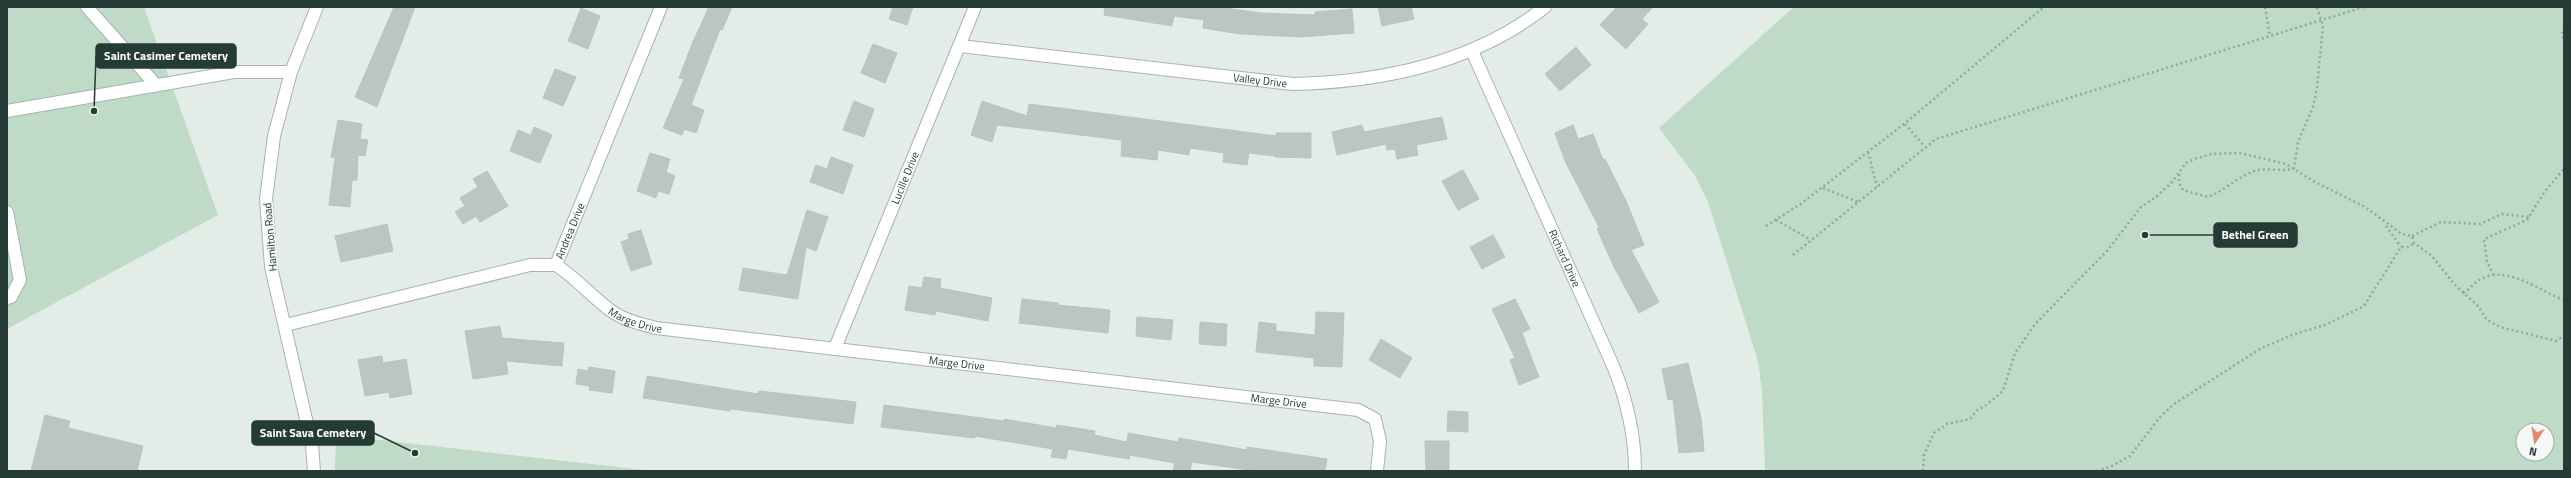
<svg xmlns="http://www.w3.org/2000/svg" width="2571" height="478" font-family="'Titillium Web',sans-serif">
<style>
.green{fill:#bfdac7;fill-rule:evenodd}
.building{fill:#b9c6c1;stroke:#b7c5bf}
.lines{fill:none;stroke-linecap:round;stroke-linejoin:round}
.minor-casing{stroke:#a7b3af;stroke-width:14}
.path{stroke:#87aca1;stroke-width:2.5;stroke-dasharray:2 3;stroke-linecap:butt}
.minor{stroke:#fff;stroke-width:12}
.labels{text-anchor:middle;stroke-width:3.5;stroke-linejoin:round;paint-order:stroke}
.street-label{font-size:11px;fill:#253b36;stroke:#f4f8f6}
.leader{fill:none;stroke:#253b36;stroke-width:1.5}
.callout-dot{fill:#253b36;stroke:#f4f8f6;stroke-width:1.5}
.callout{fill:#253b36;stroke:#253b36;stroke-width:1.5}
.callout-label{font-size:12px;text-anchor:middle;font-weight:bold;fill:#fff}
</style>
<rect width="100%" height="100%" fill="#e4ece8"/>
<!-- green -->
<path class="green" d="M7 7H144L218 215 7 329Z
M1794 7H2564V471H1765L1762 391 1758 361 1708 202 1694 174 1659 128ZM2523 430H2547V454H2523Z
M336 435 652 471H335Z"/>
<!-- building -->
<path class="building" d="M394 7H415L377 107 355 97Z
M709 7H732L722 30 720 29 691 105 704 110 696 133 684 129 682 135 663 128 684 79 679 78 692 44Z
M893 7H913L907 25 889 19Z
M1105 7H1217L1261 13 1315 15V12L1352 9 1354 33 1300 37 1240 34 1203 28 1204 20 1174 16 1172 26 1104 15Z
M1378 7H1411L1414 19 1382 26Z
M1617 7H1653L1642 19 1648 24 1626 49 1600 25Z
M581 8 600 16 588 49 568 41Z
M873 44 897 53 885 83 861 73Z
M1576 47 1591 65 1560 91 1545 74Z
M555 69 576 77 563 106 543 98Z
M854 101 874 109 864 137 843 130Z
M982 101 1027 116 1029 104 1276 136V133H1311V158L1275 157V156L1249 153 1247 165 1223 162 1224 153 1190 148 1189 155 1158 150 1157 160 1121 156 1122 140 997 125 992 142 971 135Z
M1442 117 1447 139 1416 145 1418 155 1397 159 1395 149 1387 150 1386 144 1337 155 1332 132 1362 125 1364 132Z
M338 120 362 124 360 139 368 140 365 156 358 155 357 180H352L350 207 329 205 335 158 331 157Z
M1573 125 1578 139 1593 134 1603 160 1605 159 1626 201 1644 245 1631 250 1659 302 1639 313 1614 267 1597 229 1599 227 1566 163 1555 133Z
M534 127 552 135 540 163 510 151 518 130 531 135Z
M650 153 670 159 666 172 675 176 669 194 658 191 656 198 637 191Z
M831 157 853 165 843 194 810 182 816 165 827 169Z
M1463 170 1479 199 1458 210 1442 181Z
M487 171 508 206 480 222 476 216 463 224 455 212 465 206 460 198 478 187 473 179Z
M807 210 828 217 816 251 806 247 798 299 739 290 743 268 787 275Z
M387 224 393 251 341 262 335 236Z
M641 230 652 264 631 271 621 242 629 239 628 234Z
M1493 235 1505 257 1482 269 1470 247Z
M924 277 941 279 940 288 992 298 988 321 936 311 935 315 905 310 909 286 922 288Z
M1022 299 1058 303V305L1110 310 1108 333 1019 323Z
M1515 299 1530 329 1522 333 1539 377 1519 385 1510 360 1515 358 1492 309Z
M1316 312 1344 313 1342 367 1314 366V358L1256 352 1259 322 1276 324V331L1315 335Z
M1137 317 1173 320 1171 340 1136 336Z
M1200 322 1227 324 1226 346 1199 344Z
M500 326 502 338 564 343 562 366 506 361 508 374 473 379 465 331Z
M1381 339 1412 358 1400 378 1369 360Z
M382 356 383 363 406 359 412 394 390 398 389 392 365 396 358 360Z
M1688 363 1701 418 1704 451 1679 453 1673 399 1668 400 1662 369Z
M589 367 615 371 612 393 589 390 590 386 576 384 578 369 588 371Z
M647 376 758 394 759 391 856 402 853 424 730 409V411L643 398Z
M884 405 1004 421V419L1056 428 1057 425 1095 431 1094 435 1127 442 1128 433 1178 442 1179 438 1247 450V447L1327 459 1325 471H1256L1192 462 1190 471H1173L1175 463 1130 455 1129 459 1068 449 1066 459 1051 457 1053 449 975 436V438L881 427Z
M1448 411 1468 412V432L1447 431Z
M45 415 70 421 68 428 143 446 137 471H31Z
M1425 441H1449V471H1426Z"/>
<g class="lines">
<!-- minor casing -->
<g class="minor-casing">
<g id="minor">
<path d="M87 7 155 84"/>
<path id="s1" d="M960 46 1293 84C1382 82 1474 63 1545 7"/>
<path id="s2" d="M1472 51 1614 368C1627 401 1635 435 1635 471"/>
<path d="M7 111 234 72H291"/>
<path d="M7 212 20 280 11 297 7 298"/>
<path id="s3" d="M556 265C576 278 591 296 610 310 623 320 640 324 656 328L1358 410 1375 419 1380 441 1377 471"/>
<path id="s4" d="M286 325 530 265H556L661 7"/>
<path id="s5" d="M835 348 975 7"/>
<path d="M314 471 312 445 271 267 266 199 274 136 291 72 317 7"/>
</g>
</g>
<!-- path -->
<path class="path" d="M2265 7 2270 36
M2564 27 2562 34 2564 42
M1905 124 1925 147
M1868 152 1877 187
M2179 174V183L2183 190 2208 197C2224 191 2236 178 2252 172 2264 166 2284 173 2294 168L2298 142 2313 107 2317 88 2323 25 2317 7
M1823 188 1858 202
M1776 220 1811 240
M1766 226 1802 203 1904 124 2044 7
M2386 226 2401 247
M2412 236 2441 222 2480 224 2502 214 2529 217
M1793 255 1936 139 2364 7
M2494 275 2487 262 2484 239 2527 220 2545 191 2564 169
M2463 293C2471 289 2475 281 2483 278 2509 266 2540 291 2564 300
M1923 471 1924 455 1934 433 1947 424 1970 419 1976 411 1985 406 2003 391 2015 353 2036 323 2107 251 2141 207 2156 197 2172 182 2186 163 2194 159 2211 154 2240 153 2286 164 2315 182 2365 207 2402 234 2412 236 2414 243 2432 256 2454 284 2479 307 2487 320 2500 327 2556 341 2564 336
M2097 471 2112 466 2130 456 2160 417 2174 404 2260 349 2292 335 2325 325 2364 306 2401 247H2409L2414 243"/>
<!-- minor -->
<use href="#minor" class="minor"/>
</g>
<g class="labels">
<!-- street labels -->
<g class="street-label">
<text dy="4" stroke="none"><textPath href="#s1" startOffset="302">Valley Drive</textPath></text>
<text dy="4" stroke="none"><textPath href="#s5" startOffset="184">Lucille Drive</textPath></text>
<text dy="4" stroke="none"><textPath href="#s4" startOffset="314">Andrea Drive</textPath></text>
<text transform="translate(270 237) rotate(-95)" y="4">Hamilton Road</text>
<text dy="4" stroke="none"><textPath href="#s2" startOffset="227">Richard Drive</textPath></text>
<text dy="4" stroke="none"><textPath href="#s3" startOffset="98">Marge Drive</textPath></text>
<text dy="4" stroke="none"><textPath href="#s3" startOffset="423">Marge Drive</textPath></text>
<text dy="4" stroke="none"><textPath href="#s3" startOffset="747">Marge Drive</textPath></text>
</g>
</g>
<!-- callouts -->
<path class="leader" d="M94 111L96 56M2145 235L2214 235M415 453L374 433"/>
<g class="callout-dot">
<circle cx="94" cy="111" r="4"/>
<circle cx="2145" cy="235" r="4"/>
<circle cx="415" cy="453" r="4"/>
</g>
<g class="callout">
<rect x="96" y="44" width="140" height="24" rx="4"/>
<rect x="2214" y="223" width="83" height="24" rx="4"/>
<rect x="252" y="421" width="122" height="24" rx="4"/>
</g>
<g class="callout-label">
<text x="166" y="60">Saint Casimer Cemetery</text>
<text x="2255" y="239">Bethel Green</text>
<text x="313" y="437">Saint Sava Cemetery</text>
</g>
<!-- border -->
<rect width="2571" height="478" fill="none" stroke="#253b36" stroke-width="16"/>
<!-- north arrow -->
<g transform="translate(2535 442) rotate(192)"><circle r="19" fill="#f4f8f6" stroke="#a1aca9"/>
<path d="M0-3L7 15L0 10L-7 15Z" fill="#e38a6a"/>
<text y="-6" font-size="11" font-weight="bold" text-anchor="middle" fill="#253b36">N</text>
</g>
</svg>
